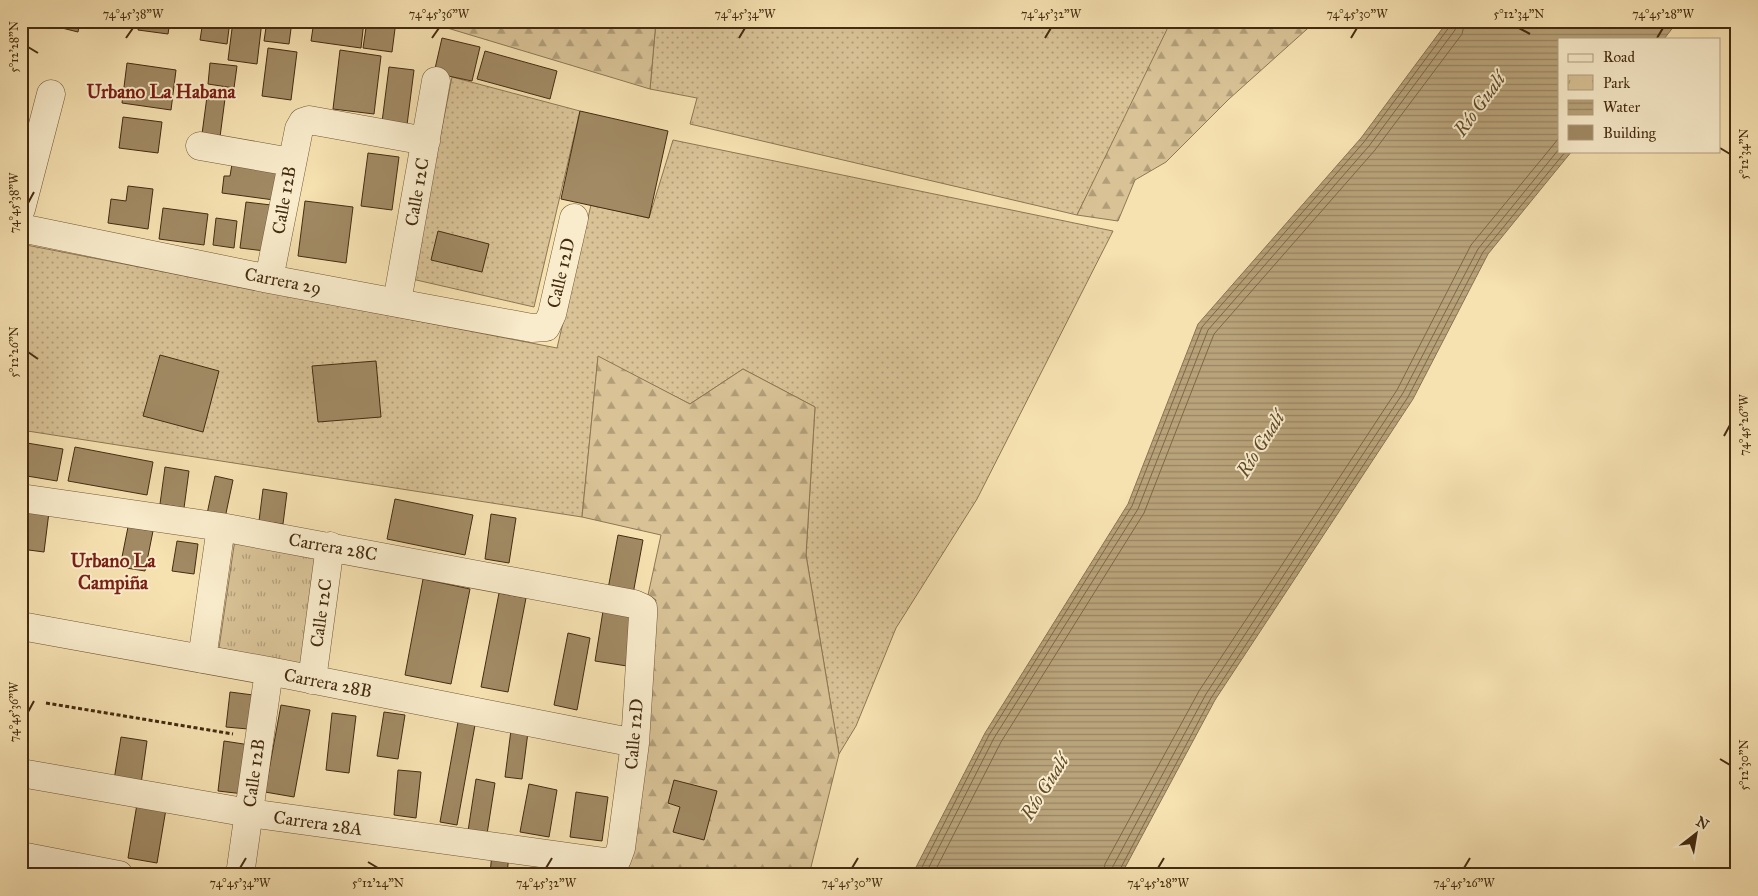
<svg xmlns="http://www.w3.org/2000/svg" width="1758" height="896" font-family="'IM FELL Great Primer',serif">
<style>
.grass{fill:url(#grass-dots);stroke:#8e7753}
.forest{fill:url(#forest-firs);stroke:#8e7753}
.park{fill:url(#park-tufts);stroke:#8e7753}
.water{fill:url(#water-rules);stroke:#8a7350}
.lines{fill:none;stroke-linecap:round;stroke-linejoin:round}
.shore{stroke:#7e6845;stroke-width:1}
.building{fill:#a18a64;stroke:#442c10}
.minor-casing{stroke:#705938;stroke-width:29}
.path{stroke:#442c10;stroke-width:3;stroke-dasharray:4 2.5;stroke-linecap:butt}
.minor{stroke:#f9eccc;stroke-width:28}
.ticks{fill:none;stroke:#442c10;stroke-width:2}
.labels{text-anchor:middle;stroke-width:4;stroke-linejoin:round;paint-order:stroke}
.street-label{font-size:18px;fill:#442c10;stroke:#f9eccc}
.neighbourhood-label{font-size:19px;font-weight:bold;fill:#7a1f14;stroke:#f9eccc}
.water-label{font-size:19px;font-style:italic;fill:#614a2a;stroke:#f9eccc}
.neatline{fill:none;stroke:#442c10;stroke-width:2}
.ticks-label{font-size:12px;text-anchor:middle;fill:#442c10}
</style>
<defs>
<pattern id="grass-dots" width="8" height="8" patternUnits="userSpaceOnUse" patternTransform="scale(1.25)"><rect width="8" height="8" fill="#d8c296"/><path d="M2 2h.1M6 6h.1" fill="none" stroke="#b19e79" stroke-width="1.8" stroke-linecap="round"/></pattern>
<pattern id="forest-firs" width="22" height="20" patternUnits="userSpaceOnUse" patternTransform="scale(1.25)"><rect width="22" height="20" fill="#d8c296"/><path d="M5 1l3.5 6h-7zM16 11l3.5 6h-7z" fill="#b19e79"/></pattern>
<pattern id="park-tufts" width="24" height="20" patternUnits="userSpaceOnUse" patternTransform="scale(1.25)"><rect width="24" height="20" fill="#d8c296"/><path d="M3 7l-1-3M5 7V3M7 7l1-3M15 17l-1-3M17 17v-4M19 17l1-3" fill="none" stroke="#b19e79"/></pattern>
<pattern id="water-rules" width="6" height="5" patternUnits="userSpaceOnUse" patternTransform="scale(1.25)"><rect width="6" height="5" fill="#b9a37a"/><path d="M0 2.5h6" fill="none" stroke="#988563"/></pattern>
</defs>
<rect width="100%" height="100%" fill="#f6e1b1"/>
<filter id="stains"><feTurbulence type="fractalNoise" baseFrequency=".004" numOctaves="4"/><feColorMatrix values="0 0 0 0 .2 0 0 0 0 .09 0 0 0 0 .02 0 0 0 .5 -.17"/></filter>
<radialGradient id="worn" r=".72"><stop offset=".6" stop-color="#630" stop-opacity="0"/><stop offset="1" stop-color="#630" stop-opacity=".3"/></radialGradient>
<!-- grass -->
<path class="grass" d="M656 21H1175L1077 215 690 124 697 98 650 89Z
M452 77 580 111 534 307 412 279Z
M673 140 1113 231 977 499 896 628 856 726 839 754 806 555 815 407 743 369 690 404 598 357 582 517 21 430V244L557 348 591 205 649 218Z"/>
<!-- forest -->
<path class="forest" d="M424 21H656L650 89Z
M1171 21H1316L1229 99 1166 162 1135 180 1118 221 1077 215Z
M598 356 690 404 743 369 815 407 806 555 839 754 809 875H613L627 717 656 600 648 595 661 535 582 517Z"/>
<!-- park -->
<path class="park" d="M235 539 316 556 305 665 219 648Z"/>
<!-- water -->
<path class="water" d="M1448 21H1678L1664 39H1559V151H1572L1488 254 1413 399 1215 700 1121 875H912L985 733 1128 504 1198 324 1361 138Z"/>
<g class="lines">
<!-- shore -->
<path class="shore" d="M918 875 989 735 1132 506 1202 327 1364 142 1450 26 1451 21
M925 875 994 738 1138 509 1208 330 1369 146 1455 30 1458 21
M933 875 1001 742 1144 513 1214 334 1375 150 1462 34 1465 21
M1103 875 1105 864 1199 691 1397 390 1471 245 1559 138
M1110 875 1112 868 1206 694 1403 393 1478 249 1559 149
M1117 875 1211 698 1408 397 1483 252 1566 151"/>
</g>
<!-- building -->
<path class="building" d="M34 21H80L78 32Z
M140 21H170L168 34 138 30Z
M203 21H230L227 44 200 40Z
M233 21H262L257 64 228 60Z
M267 21H292L289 44 264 41Z
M314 21H364L361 48 311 41Z
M367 21H396L392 52 363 48Z
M442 38 480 47 472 81 434 73Z
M268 48 297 52 291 100 262 96Z
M340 50 381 56 374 114 333 109Z
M485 51 557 71 550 99 477 79Z
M127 63 176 70 171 110 122 103Z
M210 63 237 66 234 88 208 84Z
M389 67 414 70 407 125 382 122Z
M208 89 226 91 220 137 202 134Z
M580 111 668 131 649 218 561 199Z
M123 117 162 122 158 153 119 148Z
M368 153 399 157 392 210 361 206Z
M232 164 278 170 274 200 222 193 224 176H230Z
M128 186 153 189 148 229 108 223 111 199 126 201Z
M305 201 353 207 346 263 298 256Z
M246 202 271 205 265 251 240 248Z
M163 208 208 214 204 245 159 239Z
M216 218 237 221 234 248 213 245Z
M438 231 489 244 482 272 431 260Z
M160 355 219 371 203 432 143 416Z
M376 361 381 417 318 422 312 366Z
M21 442 63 449 57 481 21 475Z
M75 447 153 462 147 495 68 481Z
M165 467 189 471 184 508 160 504Z
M215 476 233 480 225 518 207 514Z
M263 489 287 493 283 524 259 521Z
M395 499 473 515 465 555 387 539Z
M24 509 49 512 44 552 21 549Z
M491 514 516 518 509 563 485 559Z
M128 527 153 531 145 571 120 567Z
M618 535 643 540 633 594 608 589Z
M177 541 198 544 194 574 172 571Z
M423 579 470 589 451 684 405 675Z
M499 593 526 598 508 692 481 687Z
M603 611 635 616 627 666 595 661Z
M568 633 590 638 577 710 554 705Z
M230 692 253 695 248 729 226 727Z
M281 705 310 710 294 797 265 792Z
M384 712 405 715 398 759 377 756Z
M332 713 356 716 349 773 326 770Z
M458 722 475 725 457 825 440 822Z
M511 730 528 732 522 779 505 777Z
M121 737 147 741 141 784 114 780Z
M224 741 250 745 244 794 218 791Z
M398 770 421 772 416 818 394 815Z
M476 779 495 783 487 834 468 831Z
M674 780 717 791 704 840 673 832 680 807 668 803Z
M529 784 557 790 549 837 520 832Z
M576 792 608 797 602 841 570 837Z
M137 804 166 809 157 863 128 858Z
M492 852 509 854 507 875H490Z
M565 866 594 870 593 875H564Z"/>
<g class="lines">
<!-- minor casing -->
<g class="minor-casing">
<path id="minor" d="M200 146 291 162
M21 209 51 94
M21 228 269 279 532 328 546 327 552 314 574 218
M269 279 299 129 303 122 309 120 426 141
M397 302 436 81
M21 498 221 527 634 604 643 608V616L635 743 621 848 617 859 605 862 249 813 21 773
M21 626 269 671 635 743
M202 659 221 527
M312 680 330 546
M21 856 119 875
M240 875 269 671"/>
</g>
<!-- path -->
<path class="path" d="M46 703 233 734"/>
<!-- minor -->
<use href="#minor" class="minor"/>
</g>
<!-- ticks -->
<path class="ticks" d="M1519 28 1530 34M126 38 133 28M432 38 439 28M739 38 745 28M1045 38 1051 28M1351 38 1357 28M1657 38 1663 28M28 47 38 53M1720 148 1730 154M28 203 34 192M28 352 38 359M1724 436 1730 425M28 712 34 701M1720 759 1730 765M368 862 378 868M240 868 246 858M546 868 552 858M852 868 858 858M1158 868 1164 858M1464 868 1470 858"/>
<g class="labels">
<!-- street labels -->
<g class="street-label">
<text transform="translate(417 192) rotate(-80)" y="6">Calle 12C</text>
<text transform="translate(284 200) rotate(-80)" y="6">Calle 12B</text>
<text transform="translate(561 273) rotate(-77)" y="6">Calle 12D</text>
<text transform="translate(283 281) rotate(11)" y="6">Carrera 29</text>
<text transform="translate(333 547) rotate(10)" y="6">Carrera 28C</text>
<text transform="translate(321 613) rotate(-82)" y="6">Calle 12C</text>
<text transform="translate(328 683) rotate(11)" y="6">Carrera 28B</text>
<text transform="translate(634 734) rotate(-85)" y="6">Calle 12D</text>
<text transform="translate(254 773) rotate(-82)" y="6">Calle 12B</text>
<text transform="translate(318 823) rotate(8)" y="6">Carrera 28A</text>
</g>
<!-- neighbourhood labels -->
<g class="neighbourhood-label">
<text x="161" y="98">Urbano La Habana</text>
<text x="113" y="567">Urbano La<tspan x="113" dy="22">Campiña</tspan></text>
</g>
<!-- water labels -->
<g class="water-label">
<text transform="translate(1479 104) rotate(-54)" y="7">Río Gualí</text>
<text transform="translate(1260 444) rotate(-58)" y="7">Río Gualí</text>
<text transform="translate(1044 787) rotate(-58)" y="7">Río Gualí</text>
</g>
</g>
<!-- margin -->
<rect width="1758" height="896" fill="none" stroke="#f6e1b1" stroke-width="55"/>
<!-- legend -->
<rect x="1558" y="38" width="162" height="115" fill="#f9eccc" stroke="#b19f81"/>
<rect x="1568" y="54" width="25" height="8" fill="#f9eccc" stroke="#b19f81"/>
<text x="1603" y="62" font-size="15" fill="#442c10">Road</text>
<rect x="1568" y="75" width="25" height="15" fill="url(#park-tufts)" stroke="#b19f81"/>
<text x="1603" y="88" font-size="15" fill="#442c10">Park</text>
<rect x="1568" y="100" width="25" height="15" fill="url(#water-rules)" stroke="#b19f81"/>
<text x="1603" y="112" font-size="15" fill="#442c10">Water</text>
<rect x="1568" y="125" width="25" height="15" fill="#a18a64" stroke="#b19f81"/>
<text x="1603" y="138" font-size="15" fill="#442c10">Building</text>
<!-- north arrow -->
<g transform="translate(1696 834) rotate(31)" stroke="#f9eccc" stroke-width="4" paint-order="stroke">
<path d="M0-4L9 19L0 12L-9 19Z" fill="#442c10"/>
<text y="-8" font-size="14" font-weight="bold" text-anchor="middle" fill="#442c10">N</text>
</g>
<rect x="28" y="28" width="1702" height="840" class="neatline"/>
<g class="ticks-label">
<text x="133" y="18">74°45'38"W</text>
<text x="439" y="18">74°45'36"W</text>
<text x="745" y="18">74°45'34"W</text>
<text x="1051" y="18">74°45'32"W</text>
<text x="1357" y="18">74°45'30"W</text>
<text x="1519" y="18">5°12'34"N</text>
<text x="1663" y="18">74°45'28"W</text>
<text transform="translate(14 47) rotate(-90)" y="4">5°12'28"N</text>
<text transform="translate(1744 154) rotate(-90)" y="4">5°12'34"N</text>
<text transform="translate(14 203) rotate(-90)" y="4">74°45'38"W</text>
<text transform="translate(14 352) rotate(-90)" y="4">5°12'26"N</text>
<text transform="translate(1744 425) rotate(-90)" y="4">74°45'26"W</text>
<text transform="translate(14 712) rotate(-90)" y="4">74°45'36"W</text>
<text transform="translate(1744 765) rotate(-90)" y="4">5°12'30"N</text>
<text x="240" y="887">74°45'34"W</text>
<text x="378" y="887">5°12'24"N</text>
<text x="546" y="887">74°45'32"W</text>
<text x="852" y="887">74°45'30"W</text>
<text x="1158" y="887">74°45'28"W</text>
<text x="1464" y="887">74°45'26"W</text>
</g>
<rect width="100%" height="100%" filter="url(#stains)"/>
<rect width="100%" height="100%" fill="url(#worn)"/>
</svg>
